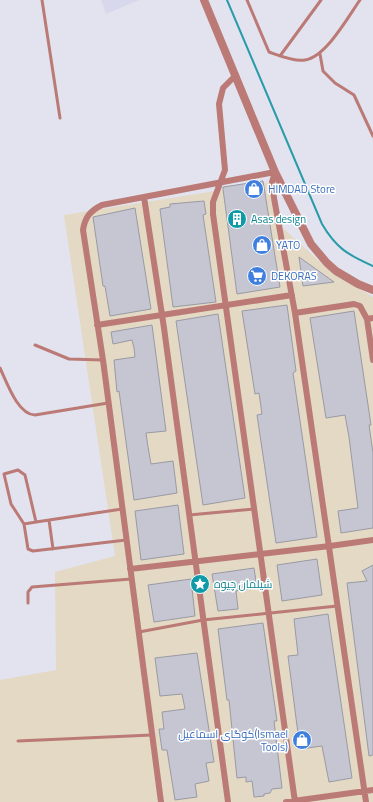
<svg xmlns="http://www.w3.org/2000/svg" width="373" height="802" font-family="'Titillium Web',Cairo,sans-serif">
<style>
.built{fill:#d7d8eb}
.industrial{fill:#e3d9c4}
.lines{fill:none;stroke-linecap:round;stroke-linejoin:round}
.stream{stroke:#299ba9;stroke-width:2}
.building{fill:#c5c6d1;stroke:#999aa4}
.service{stroke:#bb7a75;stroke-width:3}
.minor{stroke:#bb7a75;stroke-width:6}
.tertiary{stroke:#bb7a75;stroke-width:8}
.labels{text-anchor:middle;stroke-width:3;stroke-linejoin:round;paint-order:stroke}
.shop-label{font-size:11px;fill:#366cbe;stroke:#fff;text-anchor:start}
.culture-label{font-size:11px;fill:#0d838f;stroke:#fff;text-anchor:start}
</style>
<rect width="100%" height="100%" fill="#e2e3ee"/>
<!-- built -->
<path class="built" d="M101 0H139L106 14Z"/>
<!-- industrial -->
<path class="industrial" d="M272 182 283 228 330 271 373 297V802H0V680L56 670 55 572 115 556 64 215Z"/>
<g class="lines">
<!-- stream -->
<path class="stream" d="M227 0 322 224C336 248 348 255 373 266"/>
</g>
<!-- building -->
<path class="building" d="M263 181 280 287 237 294 223 189V187Z
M204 201 206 214 203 215 216 302 173 307 160 209 170 207V204Z
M135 208 151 309 110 316 105 286H103L93 217Z
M299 257 334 282 303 286Z
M287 305 296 371 293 373 317 537 276 543 257 415 262 414 259 393 255 394 242 311Z
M354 311 371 425H369L373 453V528L341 533 338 511 358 508 349 437 345 415 326 418 310 318Z
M218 314 245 498 203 505 176 321Z
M152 325 166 431 146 433 148 447 151 464 173 461 177 493 134 500 119 391 117 392 114 360 135 357 134 348 132 340 113 344 111 332Z
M178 505 184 554 141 560 135 511Z
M317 559 322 595 282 601 277 565Z
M373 565V755L369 756 347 583 367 581 362 571Z
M254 568 257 588 236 591 238 609 218 611 212 574Z
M191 579 195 616 154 622 148 585Z
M328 614 352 778 329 782 322 746 300 749 288 656 298 655 294 619Z
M263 623 277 721H274L282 788 272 789 270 793 264 794V796L254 797 252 781 246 782V777L237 778 229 700H227L218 629Z
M197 653 214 762 206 763 209 781 195 784 197 797 175 800 167 750H162L159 729H164L162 712 185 709 182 694 160 696 155 658Z"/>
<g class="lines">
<!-- service -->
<path class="service" d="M42 0 60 118
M247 0 269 52C278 55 294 62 305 60 326 57 348 17 360 0
M320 54 323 71 335 83 354 95 373 136
M280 56 321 0
M35 345 69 359 103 360
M0 368C7 383 18 415 35 415L108 403
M189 515 254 509
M49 520 53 549
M36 522 25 475 18 470 4 474 11 504 24 524 36 522 122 509
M24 524 28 549 33 551 126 540
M28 603V592L32 587 131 579
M139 632 203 620 337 606
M18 741 152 735"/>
<!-- minor -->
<path class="minor" d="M236 75 223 88 219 104 225 170 213 202V214L295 802
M144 197 164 328 228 802
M295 313 354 304 360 306 367 319
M373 318 367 319 373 360
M97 325 292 295
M130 569 330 546 373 540
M161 802 103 360 83 230C85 217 90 211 102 205L275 172 272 182 274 198 295 313 366 802
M286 802 373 790"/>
<!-- tertiary -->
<path class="tertiary" d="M204 0 275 172 311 244 327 263 336 271 358 284 373 290"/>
</g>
<!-- icons -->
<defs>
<g id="shop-disc" transform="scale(1)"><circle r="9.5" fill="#3f7fe0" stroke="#fff"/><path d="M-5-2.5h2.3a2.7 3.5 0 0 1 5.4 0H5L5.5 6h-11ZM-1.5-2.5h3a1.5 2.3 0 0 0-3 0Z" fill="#fff"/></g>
<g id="building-disc" transform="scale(1)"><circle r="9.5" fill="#0f9aa8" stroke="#fff"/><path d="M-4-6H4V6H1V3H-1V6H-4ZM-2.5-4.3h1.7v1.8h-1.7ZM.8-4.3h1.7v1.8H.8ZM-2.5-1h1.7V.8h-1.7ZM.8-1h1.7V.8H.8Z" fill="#fff"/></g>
<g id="supermarket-disc" transform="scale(1)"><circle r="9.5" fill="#3f7fe0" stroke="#fff"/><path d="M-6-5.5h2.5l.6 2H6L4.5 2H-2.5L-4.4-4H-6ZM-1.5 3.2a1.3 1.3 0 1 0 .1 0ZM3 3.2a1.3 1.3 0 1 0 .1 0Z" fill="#fff"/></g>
<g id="sight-disc" transform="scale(1)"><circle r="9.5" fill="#0f9aa8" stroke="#fff"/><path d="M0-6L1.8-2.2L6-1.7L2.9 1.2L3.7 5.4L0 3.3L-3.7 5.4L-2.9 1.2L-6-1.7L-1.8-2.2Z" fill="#fff"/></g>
</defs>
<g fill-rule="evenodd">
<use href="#shop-disc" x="254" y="189"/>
<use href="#building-disc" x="237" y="219"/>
<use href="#shop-disc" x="262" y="245"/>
<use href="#supermarket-disc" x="257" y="276"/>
<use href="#sight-disc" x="200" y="584"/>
<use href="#shop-disc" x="302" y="740"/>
</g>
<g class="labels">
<!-- shop labels -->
<g class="shop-label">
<text x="268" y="193">HIMDAD Store</text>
<text x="276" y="249">YATO</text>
<text x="271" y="280">DEKORAS</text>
<text x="288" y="738" text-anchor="end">كوگای اسماعیل(Ismael<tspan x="288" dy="13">Tools)</tspan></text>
</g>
<!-- culture labels -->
<g class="culture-label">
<text x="251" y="223">Asas design</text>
<text x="214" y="588">شيلمان چیوه</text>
</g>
</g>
</svg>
